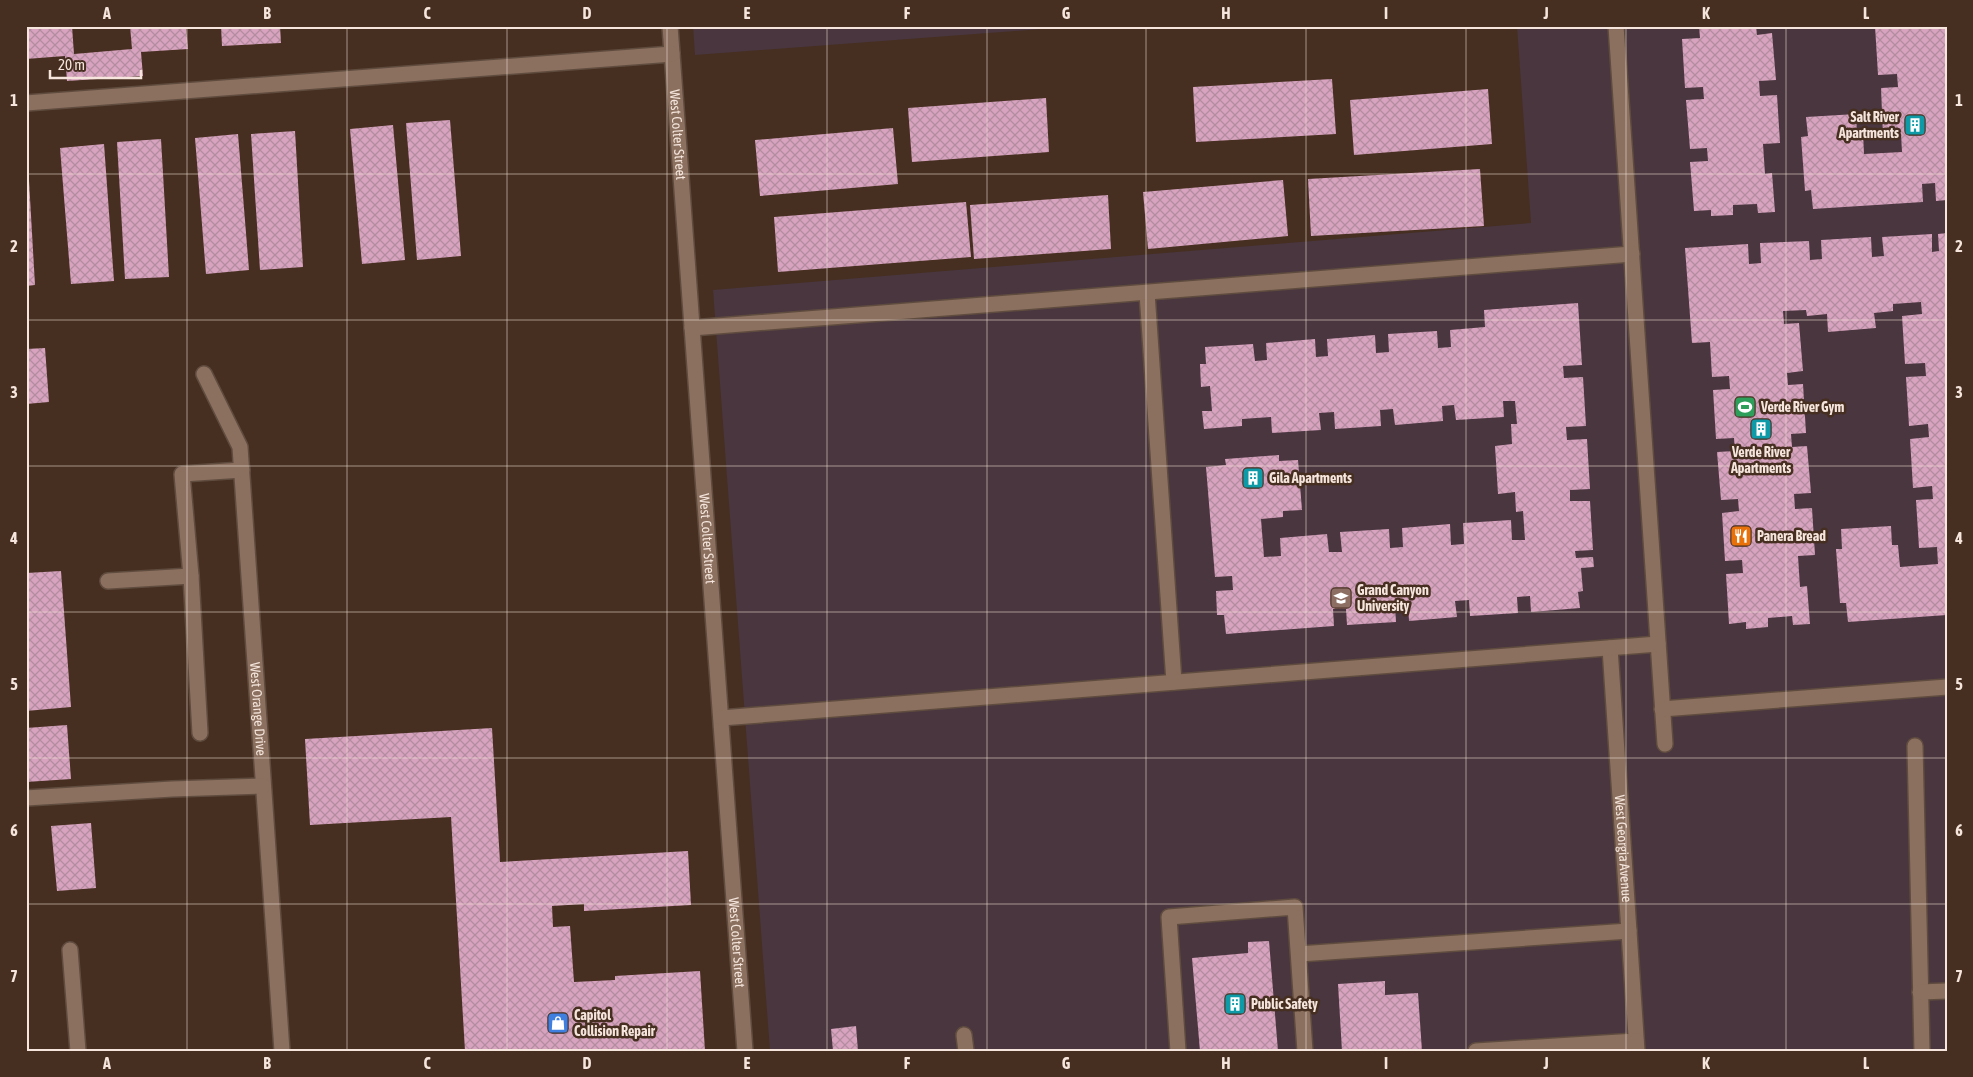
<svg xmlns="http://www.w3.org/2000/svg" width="1973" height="1077" font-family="'Asap Condensed',sans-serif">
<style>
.education{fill:#49363f}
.building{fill:url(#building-cross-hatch)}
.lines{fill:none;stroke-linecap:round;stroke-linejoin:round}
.minor-casing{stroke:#604c3f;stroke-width:18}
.minor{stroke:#8b705f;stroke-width:15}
.grid{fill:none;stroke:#f5e5dc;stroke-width:1;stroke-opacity:0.55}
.labels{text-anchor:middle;stroke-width:5;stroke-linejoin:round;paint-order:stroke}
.poi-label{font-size:14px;font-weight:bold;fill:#f5e5dc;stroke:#462f20;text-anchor:start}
.street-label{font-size:14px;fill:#f5e5dc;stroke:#462f20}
.neatline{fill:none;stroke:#f5e5dc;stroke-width:2}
.grid-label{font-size:16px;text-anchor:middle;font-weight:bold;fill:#f5e5dc}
</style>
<defs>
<pattern id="building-cross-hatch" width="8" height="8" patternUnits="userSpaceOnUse" patternTransform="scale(1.25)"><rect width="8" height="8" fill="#d8a3bf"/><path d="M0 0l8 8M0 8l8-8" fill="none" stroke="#b48ca0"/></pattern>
</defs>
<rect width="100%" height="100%" fill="#462f20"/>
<!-- education -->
<path class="education" d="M693 26H1081L695 55Z
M1517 26H1947V1051H770L713 290 1531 223Z"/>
<!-- building -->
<path class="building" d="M26 26H72L74 54 132 49 130 26H186L188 49 141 52 143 76 67 81 65 56 26 59Z
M221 26H280L281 43 222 46Z
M1699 26H1756L1757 35 1772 33 1776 80 1759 81 1760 96 1777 95 1780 143 1763 144 1765 174 1772 173 1775 212 1758 213 1757 204 1733 205V215L1711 216V210L1694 211 1690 162 1708 161 1707 148 1690 149 1686 100 1704 99 1703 87 1685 88 1682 39 1700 38Z
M1875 26H1947V200L1936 201 1935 183 1922 184 1923 202 1813 209 1811 190 1805 191 1801 137 1808 136 1806 117 1856 114 1857 133 1863 132 1864 154 1902 152 1901 134 1883 136 1881 88 1898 87 1897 74 1878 75Z
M1332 79 1336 134 1196 142 1193 87Z
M1488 89 1492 144 1354 155 1350 100Z
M1046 98 1049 152 912 162 908 108Z
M450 120 461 256 417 260 406 123Z
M393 125 405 260 362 264 350 129Z
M893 128 898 184 760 196 755 140Z
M295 131 303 267 260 270 251 134Z
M238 134 249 270 206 274 195 138Z
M161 139 169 277 125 279 117 142Z
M104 144 114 281 71 284 60 148Z
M28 163 35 285 26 286V164Z
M1480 169 1484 226 1311 236 1308 179Z
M1283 180 1288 236 1148 249 1143 192Z
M1108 195 1111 249 974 259 970 205Z
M966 202 971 257 778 272 774 217Z
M1947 233V615L1848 622 1846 603H1840L1836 549H1842L1841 529 1891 526 1892 545H1898L1900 567 1938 564 1937 547 1919 548 1916 500 1933 499 1932 486 1913 488 1910 439 1929 437 1928 424 1909 426 1906 377 1926 376 1925 363 1905 364 1902 316 1922 314 1921 302 1893 304V311L1874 313 1876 328 1828 332 1827 314 1807 316 1806 310 1783 311 1784 324 1799 323 1803 371 1787 373 1788 385 1803 384 1806 433 1791 434 1792 447 1807 446 1811 493 1794 494 1795 509 1812 508 1815 555 1798 556 1800 587 1807 586 1810 624 1793 625 1792 616 1768 618V627L1746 629V622L1729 624 1726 574 1743 573 1742 560 1725 561 1722 513 1739 511 1738 499 1721 500 1717 452 1735 451 1734 438 1716 439 1713 390 1730 389 1729 376 1712 377 1710 342 1692 343 1685 248 1748 244 1749 264 1761 263 1760 243 1809 241 1810 260 1822 259 1821 240 1871 237 1872 257 1884 256 1882 237 1932 234V252L1939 251 1938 234Z
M1578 303 1582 365 1563 366 1564 378 1583 377 1586 426 1566 427 1567 440 1587 439 1590 489 1570 490V501H1590L1593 550 1575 551 1576 558 1593 557 1594 567 1581 568 1583 591 1578 592 1580 608 1531 612 1530 596 1517 597 1518 613 1470 616 1469 600 1455 601 1457 617 1409 621 1408 605H1395L1396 622 1347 625 1346 609H1333L1334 626 1226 634 1224 615H1217L1216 591 1233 590 1232 576 1215 577 1206 467 1226 465 1225 459 1279 455V461L1298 460 1302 510 1283 511V517L1261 519 1264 557 1281 556 1280 538 1327 534 1329 552H1342L1340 532 1389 529 1390 548 1403 547 1402 528 1450 524 1451 545 1464 544 1463 523 1511 520 1512 540H1525L1523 511 1516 512 1515 492 1498 494 1495 446 1512 444 1511 424H1517L1515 401H1503L1504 417 1456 420 1454 405 1442 406 1443 421 1395 425 1393 409 1380 410 1381 426 1335 429 1334 412 1319 413 1321 430 1272 433 1271 417 1242 419V426L1204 429 1202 411H1212L1210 386 1201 387 1200 364H1206L1205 347 1253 344 1255 361 1267 360 1266 343 1315 339 1316 357 1328 356 1327 339 1375 335 1376 353 1389 352 1388 334 1437 331 1438 348 1451 347 1450 330 1485 327 1484 310Z
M45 348 49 402 26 404V349Z
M61 571 71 707 26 711V573Z
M67 725 71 779 26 782V728Z
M492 728 500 862 688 851 691 905 584 911V904L552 906 553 927 570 926 574 982 615 980V976L700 971 705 1051H465L451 817 310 825 305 739Z
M91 823 96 888 57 891 51 826Z
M1269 941 1278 1051H1200L1192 958 1248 953V942Z
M1385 981V995L1418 993 1422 1051H1342L1338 984Z
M856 1026 858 1051H833L831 1029Z"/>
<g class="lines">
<!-- minor casing -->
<g class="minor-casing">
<g id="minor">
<path id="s1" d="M670 26 745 1051"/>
<path d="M1616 26 1665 744"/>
<path d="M26 103 672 54"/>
<path d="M1147 293 1174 682"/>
<path d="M692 328 1632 254"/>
<path id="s2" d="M204 374 240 447 282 1051"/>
<path d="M108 581 191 576"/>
<path id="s3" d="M1610 648 1637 1051"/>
<path d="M1662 709 1947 687"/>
<path d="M721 718 1658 644"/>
<path d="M200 733 191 576 182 474 242 470"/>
<path d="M1915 746 1922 1051"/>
<path d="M26 798 172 789 263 786"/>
<path d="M70 950 78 1051"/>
<path d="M1299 954 1629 931"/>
<path d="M1920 992 1947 991"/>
<path d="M964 1035 966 1051"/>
<path d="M1178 1051 1169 917 1295 907 1305 1051"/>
<path d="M1476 1051 1636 1041"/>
</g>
</g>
<!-- minor -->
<use href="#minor" class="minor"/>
</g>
<!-- grid -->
<path class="grid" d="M187 26V1051M347 26V1051M507 26V1051M667 26V1051M827 26V1051M987 26V1051M1146 26V1051M1306 26V1051M1466 26V1051M1626 26V1051M1786 26V1051M26 174H1947M26 320H1947M26 466H1947M26 612H1947M26 758H1947M26 904H1947"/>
<!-- icons -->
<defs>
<g id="building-square" transform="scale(1.125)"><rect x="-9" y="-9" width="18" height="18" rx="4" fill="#0f9aa8" stroke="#462f20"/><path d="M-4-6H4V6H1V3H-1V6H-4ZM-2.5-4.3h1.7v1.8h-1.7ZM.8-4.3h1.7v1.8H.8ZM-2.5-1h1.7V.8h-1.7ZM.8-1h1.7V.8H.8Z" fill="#fff"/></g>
<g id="stadium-square" transform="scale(1.125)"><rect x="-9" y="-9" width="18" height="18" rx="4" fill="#2e9e5b" stroke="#462f20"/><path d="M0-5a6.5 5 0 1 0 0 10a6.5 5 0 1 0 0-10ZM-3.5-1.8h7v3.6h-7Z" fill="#fff"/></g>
<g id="restaurant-square" transform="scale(1.125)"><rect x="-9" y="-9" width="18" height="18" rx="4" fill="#e8710a" stroke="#462f20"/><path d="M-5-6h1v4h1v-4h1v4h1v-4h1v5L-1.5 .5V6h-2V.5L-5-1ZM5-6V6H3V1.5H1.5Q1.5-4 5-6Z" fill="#fff"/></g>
<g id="university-square" transform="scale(1.125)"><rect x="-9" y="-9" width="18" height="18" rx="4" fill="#8d6e63" stroke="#462f20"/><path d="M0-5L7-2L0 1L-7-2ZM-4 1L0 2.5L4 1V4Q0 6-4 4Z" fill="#fff"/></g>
<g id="shop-square" transform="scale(1.125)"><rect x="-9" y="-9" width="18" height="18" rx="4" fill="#3f7fe0" stroke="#462f20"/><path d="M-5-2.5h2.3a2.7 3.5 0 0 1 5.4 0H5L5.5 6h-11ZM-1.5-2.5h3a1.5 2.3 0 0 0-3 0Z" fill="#fff"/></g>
</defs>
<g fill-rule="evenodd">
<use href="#building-square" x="1915" y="125"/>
<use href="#stadium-square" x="1745" y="407"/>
<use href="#building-square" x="1761" y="429"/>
<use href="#building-square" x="1253" y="478"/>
<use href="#restaurant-square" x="1741" y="536"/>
<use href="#university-square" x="1341" y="598"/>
<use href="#building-square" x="1235" y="1004"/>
<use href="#shop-square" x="558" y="1023"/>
</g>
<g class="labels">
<!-- poi labels -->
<g class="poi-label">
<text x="1899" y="122" text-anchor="end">Salt River<tspan x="1899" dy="16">Apartments</tspan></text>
<text x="1761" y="412">Verde River Gym</text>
<text x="1761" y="457" text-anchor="middle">Verde River<tspan x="1761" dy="16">Apartments</tspan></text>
<text x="1269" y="483">Gila Apartments</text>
<text x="1757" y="541">Panera Bread</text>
<text x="1357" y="595">Grand Canyon<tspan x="1357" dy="16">University</tspan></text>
<text x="1251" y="1009">Public Safety</text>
<text x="574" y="1020">Capitol<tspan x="574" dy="16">Collision Repair</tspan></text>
</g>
<!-- street labels -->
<g class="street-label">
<text dy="5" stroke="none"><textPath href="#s1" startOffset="109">West Colter Street</textPath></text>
<text dy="5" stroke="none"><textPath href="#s1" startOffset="514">West Colter Street</textPath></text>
<text dy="5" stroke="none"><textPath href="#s2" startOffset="344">West Orange Drive</textPath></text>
<text dy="5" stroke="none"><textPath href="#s3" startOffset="201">West Georgia Avenue</textPath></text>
<text dy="5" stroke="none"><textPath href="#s1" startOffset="919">West Colter Street</textPath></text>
</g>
</g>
<!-- border -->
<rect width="1973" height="1077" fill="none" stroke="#462f20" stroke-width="55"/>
<!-- scale -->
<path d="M50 70v8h91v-8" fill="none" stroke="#f5e5dc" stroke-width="2.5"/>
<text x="58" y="70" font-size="15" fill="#f5e5dc" stroke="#462f20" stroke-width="4" paint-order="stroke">20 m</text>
<rect x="28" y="28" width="1918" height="1022" class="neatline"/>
<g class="grid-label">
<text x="107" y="19">A</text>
<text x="267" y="19">B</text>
<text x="427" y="19">C</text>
<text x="587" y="19">D</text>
<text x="747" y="19">E</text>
<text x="907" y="19">F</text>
<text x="1066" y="19">G</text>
<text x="1226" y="19">H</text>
<text x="1386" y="19">I</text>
<text x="1546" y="19">J</text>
<text x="1706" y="19">K</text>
<text x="1866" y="19">L</text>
<text x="14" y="106">1</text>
<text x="1959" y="106">1</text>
<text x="14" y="252">2</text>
<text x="1959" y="252">2</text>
<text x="14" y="398">3</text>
<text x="1959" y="398">3</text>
<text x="14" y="544">4</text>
<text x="1959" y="544">4</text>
<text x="14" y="690">5</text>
<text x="1959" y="690">5</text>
<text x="14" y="836">6</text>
<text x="1959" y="836">6</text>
<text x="14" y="982">7</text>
<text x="1959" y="982">7</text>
<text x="107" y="1069">A</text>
<text x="267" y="1069">B</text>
<text x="427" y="1069">C</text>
<text x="587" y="1069">D</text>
<text x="747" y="1069">E</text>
<text x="907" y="1069">F</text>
<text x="1066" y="1069">G</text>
<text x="1226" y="1069">H</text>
<text x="1386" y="1069">I</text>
<text x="1546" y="1069">J</text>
<text x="1706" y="1069">K</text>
<text x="1866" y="1069">L</text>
</g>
</svg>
